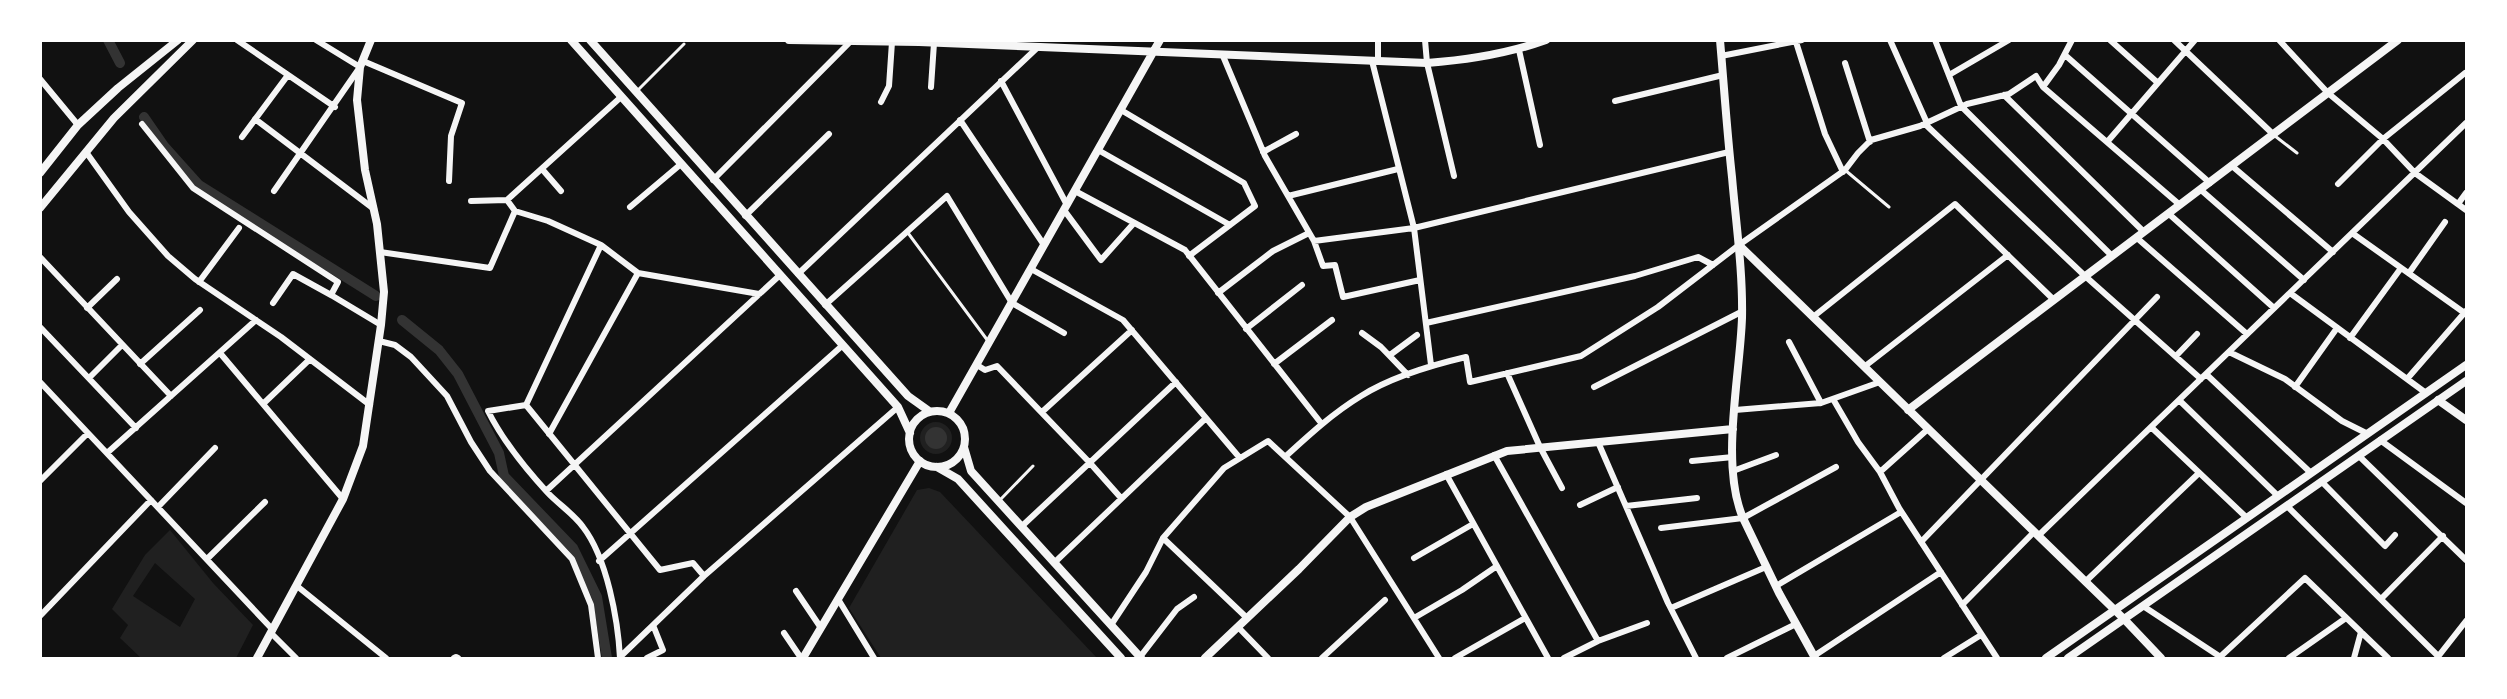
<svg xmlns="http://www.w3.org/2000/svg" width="2507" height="699" font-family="Signika,sans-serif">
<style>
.green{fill:#202020;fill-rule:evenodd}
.water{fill:#333}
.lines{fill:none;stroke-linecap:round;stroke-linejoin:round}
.canal{stroke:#333;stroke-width:10}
.service{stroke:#f5f5f5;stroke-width:3}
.minor{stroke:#f5f5f5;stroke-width:6}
.tertiary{stroke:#f5f5f5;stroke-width:8}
.secondary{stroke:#f5f5f5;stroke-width:8}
</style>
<rect width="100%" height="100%" fill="#111"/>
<!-- green -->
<path class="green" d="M920 438a16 16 0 1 1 32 0a16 16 0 1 1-32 0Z
M929 488 940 492 1097 658H881L849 608 917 490Z
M170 530 213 583 253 625 236 658H141L120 638 128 625 112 609 145 555ZM155 563 195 599 180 627 133 596Z"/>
<!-- water -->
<path class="water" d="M925 438a11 11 0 1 1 22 0a11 11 0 1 1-22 0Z"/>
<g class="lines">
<!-- canal -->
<path class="canal" d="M108 40 120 63
M144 117 164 146 199 185 376 296
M402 320 439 350 458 374 499 453 504 476 573 548 597 597 607 658"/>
<!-- service -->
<path class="service" d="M637 91 684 44
M2275 136 2297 153
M1845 170 1889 207
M908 233 988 341
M999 501 1033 466"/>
<!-- minor -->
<path class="minor" d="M237 40 335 107
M1425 40 1427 63 1454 176
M1890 40 1927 123
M1935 40 1961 106 2112 256
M2110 40 2158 83
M2174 40 2274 135
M2279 40 2328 93 2383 139 2415 173 2466 210
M1796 42 1825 134 1843 172
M1519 50 1540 145
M2065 55 2210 183
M1223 56 1265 156 1314 241 1323 266 1335 265 1343 297 1420 280
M1721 56 1802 40
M363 61 462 103 451 136 449 181
M1372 61 1414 228 1431 365
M1378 62V40
M1845 63 1870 142
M1949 75 2009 40
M40 79 78 125
M1001 81 1067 205
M931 87 934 43
M2043 87 2180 205
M2004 95 2144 232
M1615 101 1723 75
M881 102 889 86 892 42
M1121 110 1244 183 1255 206 1189 256
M255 119 374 209
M960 120 1044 245
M142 124 193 188 338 282 331 295 381 325
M1925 124 2085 276 2201 379
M242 137 288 75
M2108 141 2195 40
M1098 150 1230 225
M86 152 129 212 168 256 195 279 281 337 370 405
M1263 152 1296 134
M2232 166 2333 252
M542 169 561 191
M713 180 851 41
M2338 184 2383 139 2465 73
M2201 190 2304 280
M274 191 360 67 316 40
M1075 191 1185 250 1321 423
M1288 196 1398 169
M507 200 515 211 548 221 601 245 638 273 759 294
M471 201 507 200 621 97
M2458 204 2466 193
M630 207 681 164
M1064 210 1101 260 1134 223
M2169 214 2274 308
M745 216 829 134
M2352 233 2466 314
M2137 238 2247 334
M1314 241 1414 228 1729 152
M380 252 490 268 515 211
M40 257 171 396
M1031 269 1123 320 1239 457
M2409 273 2445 222
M798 274 1037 48
M199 282 239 228
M1218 293 1273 251 1309 233
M2290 293 2426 393
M273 303 293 274 331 295
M825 305 947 196 1012 303 1064 333
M87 308 117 279
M1813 317 1955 204 2054 300
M1426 323 1635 276 1698 257 1713 265
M40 327 136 428
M1246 329 1302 285
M1362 333 1381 347 1408 375
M2350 338 2401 268
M379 341 395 345 411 357 447 396 471 442 490 471 572 559 591 605 598 658
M1789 342 1821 403
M2229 352 2285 379 2342 421 2368 434
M220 353 343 499
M1390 355 1417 335
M2176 356 2197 334
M140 364 200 310
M1274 364 1332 320
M977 365 985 370 997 366 1090 463 1121 498
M1864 367 2008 255
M1507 373 1540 447 1562 488
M2206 374 2311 473
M89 378 122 345
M2407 379 2466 311
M40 382 273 630
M1594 387 1741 312
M2295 387 2337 328
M1833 399 1858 442 1880 472 1899 508 1997 658
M2179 400 2278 496
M263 404 310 359
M526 405 488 411C503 441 524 467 547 492 558 504 574 514 583 527 607 558 618 620 620 658
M526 405 660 570 693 563 704 576
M526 405 601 245
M1735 410 1821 403 1880 382
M1042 412 1132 330
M2151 427 2247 518
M549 434 638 273
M2380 440 2466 503
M1598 442 1668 603 1696 658
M107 453 256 320
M1494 455 1598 641
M2359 456 2466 560
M1285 457C1309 435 1333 413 1361 396 1391 377 1432 365 1466 357L1470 382 1581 356 1658 307 1739 245 1845 170 1858 153 1871 140 1920 126 1967 104 2009 94 2036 76 2043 87 2059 65 2072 40
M1692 461 1733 457
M1733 471 1776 455
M1880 472 1928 429
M1446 474 1548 658
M40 481 88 433
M2322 482 2385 546 2395 535
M546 491 780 275
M1580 505 1618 487
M1626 506 1697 498
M2287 506 2438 656
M158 507 215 448
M1021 527 1176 382
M1661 528 1743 518 1836 467
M2038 536 2466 123
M1163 538 1247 618
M1921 542 2157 297
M1414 558 1473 524
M207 559 265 502
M599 561 843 345
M1054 563 1206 418
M2085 582 2199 473
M297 586 386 658
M1776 586 1901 512
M796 591 821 628
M838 599 874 658
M2381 599 2443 536
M1962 605 2034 532
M2143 606 2222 658
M1671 608 1766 567
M40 616 151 500
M1414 618 1462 590 1497 566
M1111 625 1146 572 1163 538 1224 468 1268 441 1350 517 1439 658
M1238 627 1268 658
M271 633 296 658
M784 633 801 658
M1814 656 1941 572
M620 657 704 576 898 407
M1140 657 1177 609 1194 597
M2220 657 2305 578 2388 658
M454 658 456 657 458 658
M647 658 663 650 653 625
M1322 658 1385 600
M1455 658 1525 618
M1564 658 1598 641 1647 623
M1727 658 1796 624
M1944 658 1981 635
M2289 658 2346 618
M2354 658 2361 632
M2437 658 2466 621"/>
<!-- tertiary -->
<path class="tertiary" d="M789 40 919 42 1427 63C1468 60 1507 54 1546 40
M1720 40C1724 86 1727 132 1732 177 1736 224 1743 271 1742 318 1740 377 1720 464 1743 518L1779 593 1815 658
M1739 245 2124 619 2161 658
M2438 400 2466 420
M1908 410 2398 40
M949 413 1160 40
M257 658 343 499 363 446 381 325 384 292 377 224 365 170 357 100 360 67 371 40
M803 658 920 461
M1205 658 1299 569 1350 517 1366 507 1507 451 1733 429"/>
<!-- secondary -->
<path class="secondary" d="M571 40 898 407 910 433
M590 40 908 396 929 411
M40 173 78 125 118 88 178 40
M40 208 114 118 193 40
M909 439a28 28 0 1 1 56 0a28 28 0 1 1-56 0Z
M964 447 971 471 1141 658
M937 467 958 479 1121 658
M2046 658 2466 365
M2068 658 2466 381"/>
</g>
<!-- border -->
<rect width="2507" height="699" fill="none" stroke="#ffffff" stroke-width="84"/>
</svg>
